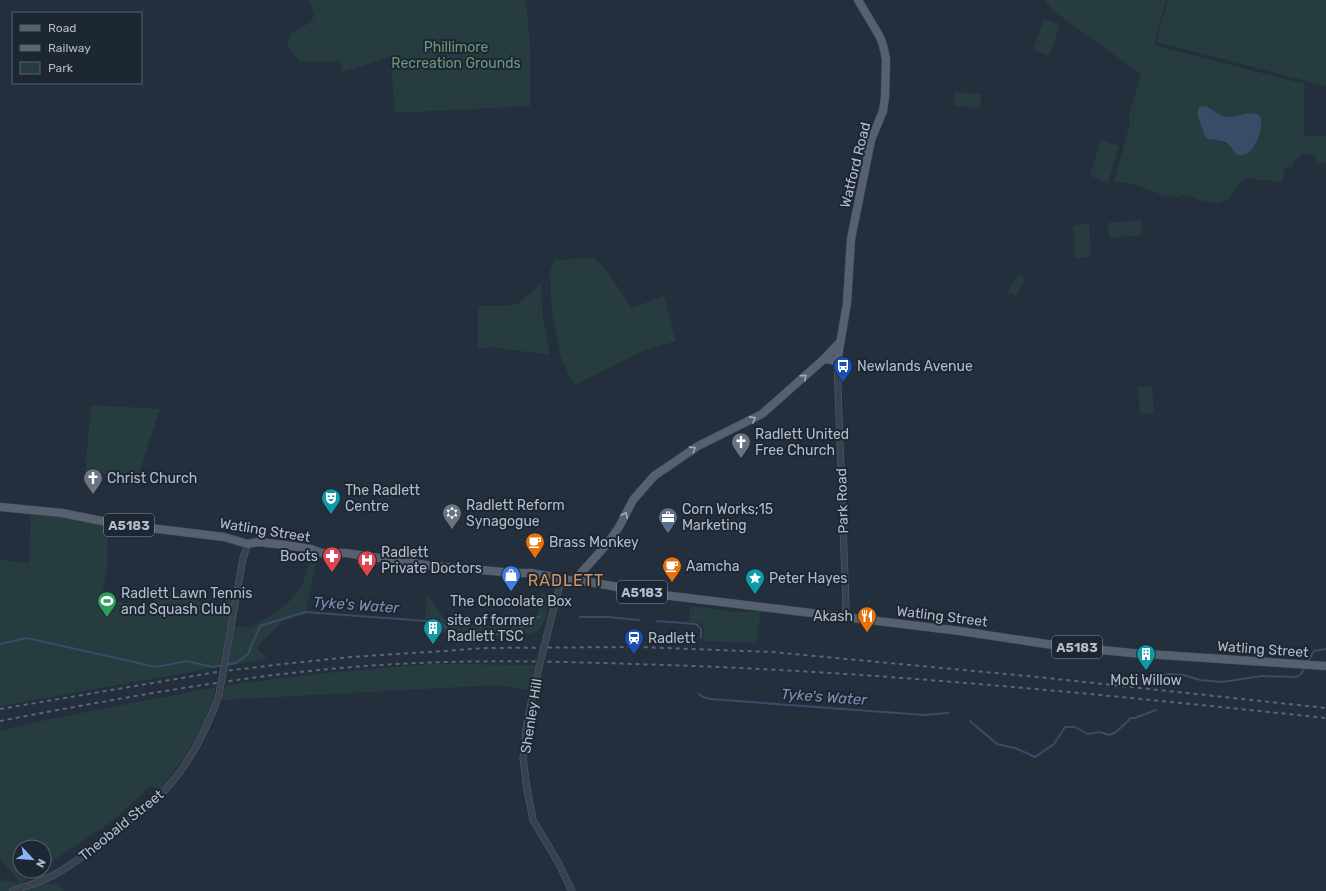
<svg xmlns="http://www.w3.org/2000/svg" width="1326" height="891" font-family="Rubik,sans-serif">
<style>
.green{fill:#263c3f;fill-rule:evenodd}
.water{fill:#394c67}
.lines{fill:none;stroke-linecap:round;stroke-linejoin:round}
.stream{stroke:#394c67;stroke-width:2}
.minor-casing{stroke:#565f6c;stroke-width:7}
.major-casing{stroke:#414a57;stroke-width:9}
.minor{stroke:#38414e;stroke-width:6}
.major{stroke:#56606e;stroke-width:8}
.rail{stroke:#5a6575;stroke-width:2;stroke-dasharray:4 4;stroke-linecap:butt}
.minor-bridge-casing{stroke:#565f6c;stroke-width:7;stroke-linecap:butt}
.minor-bridge{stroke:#38414e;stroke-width:6}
.oneway{stroke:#a1aab7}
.labels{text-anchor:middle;stroke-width:4;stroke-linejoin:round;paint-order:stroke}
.shield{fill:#1d2633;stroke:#878f9c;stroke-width:1}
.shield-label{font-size:13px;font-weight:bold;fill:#b4bcc9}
.park-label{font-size:14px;fill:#6b9a76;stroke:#1d2633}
.street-label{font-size:14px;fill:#b4bcc9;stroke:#1d2633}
.poi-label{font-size:14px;fill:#b4bcc9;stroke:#1d2633;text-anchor:start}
.water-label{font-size:15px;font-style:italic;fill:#7c92b1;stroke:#1d2633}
.quarter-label{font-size:16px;letter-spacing:1px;fill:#d59563;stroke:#1d2633}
</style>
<rect width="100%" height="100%" fill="#242f3e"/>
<!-- green -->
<path class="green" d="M309 0H526L530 47V106L395 113 390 57 342 72 339 61 300 62 287 45 290 35 312 21 314 14Z
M1045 0H1166L1154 45 1304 84V136H1326V163H1321V165L1315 164 1316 155 1301 153 1300 157C1294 159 1293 162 1292 168L1285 167 1282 182 1245 178 1241 181 1229 199 1218 203 1199 200 1191 196 1183 195 1176 197 1165 196 1129 183 1114 182 1130 123 1129 115 1141 74 1052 10ZM1209 106C1214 110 1219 116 1226 117 1237 118 1248 110 1259 115L1232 151C1226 142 1222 141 1211 140Z
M1168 0H1326V86L1156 42Z
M1044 19 1060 25 1049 56 1033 50Z
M955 92 981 94 980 108 954 106Z
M1101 140 1119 146 1108 182 1090 176Z
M1141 220 1143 235 1109 238 1108 223Z
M1089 224 1091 257 1075 258 1073 225Z
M594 258 608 273 632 308 664 296 676 341 643 351 574 386 561 357 552 313 550 272 554 260Z
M1018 274 1026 279 1016 296 1008 291Z
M541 283 543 318 550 355 492 347 478 349V306H506L519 303Z
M1152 386 1154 413 1140 415 1138 387Z
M91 405 160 409 139 473 134 476 85 473Z
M31 515 59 517 108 527 107 567 101 600 154 606 155 583 220 610 227 597 233 598 219 667 0 706V560L29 563Z
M309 563 316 564 305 614 283 621 256 647 267 658 228 666 234 626 251 628 288 603 303 583Z
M541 593 549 596C547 607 547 622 539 630 529 640 453 635 438 631 434 630 430 628 426 627L425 618 427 594 446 621 494 626 510 616 538 615Z
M690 606 735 612 761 611 756 643 704 641 703 623 689 622Z
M432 664 535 665 529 690 497 685 222 700 226 685 326 673Z
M216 687 205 721 184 758 158 792 151 786 111 822 44 867V847H20V871H38L21 883 58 884 64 891H0V880L20 883 0 858V731L50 719Z"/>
<!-- water -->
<path class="water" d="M1201 106C1212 105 1217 116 1227 117 1238 117 1249 110 1259 115 1266 125 1256 148 1247 154 1244 155 1240 155 1237 155L1227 143 1222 141 1208 139 1205 136 1197 114 1199 108Z"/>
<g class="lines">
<!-- stream -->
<path class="stream" d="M580 617H608L639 620
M657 621 696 624 701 629V638
M0 644 27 638 156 667 187 661 212 667 236 663 248 654 260 626 305 612 440 622 447 629 451 632C471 633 493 638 513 631 522 628 531 621 540 616
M1307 663 1314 651 1326 649
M1160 684 1163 676 1169 674 1183 675 1200 680 1222 682 1262 676 1296 677 1301 674 1305 667
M699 694 703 697 710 699 924 715 948 713
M970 721 997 744 1015 748 1035 757 1054 744 1065 727H1075L1087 734 1100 732 1109 735 1116 732 1131 718H1135L1156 710"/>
<!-- minor casing -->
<g class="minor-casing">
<path id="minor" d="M837 362 846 605 845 616
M547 635 561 580
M225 661 243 558 248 544
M539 667 527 722 523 758 527 789 533 820 559 864 572 891
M13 891C26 886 40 882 52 876 73 865 91 850 109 836 128 821 149 807 165 790 190 763 207 729 219 695"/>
</g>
<!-- major casing -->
<g class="major-casing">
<path id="major" d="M824 359 831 360 837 362 847 303 851 239 871 140 883 111 885 97 886 59 883 45 880 37 858 0
M0 507 62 513 117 524 224 537 248 544 258 542 285 545 311 549 322 553H346L432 566 516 573H531L553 577 557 580H578L663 595 960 631 1060 646 1132 653 1326 666
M578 580 581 573 608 543 619 527 633 500 654 476 698 446 762 414 824 359 840 342"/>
</g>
<!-- minor -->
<use href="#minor" class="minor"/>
<!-- major -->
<use href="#major" class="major"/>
<!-- rail -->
<path class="rail" d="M0 709 217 672 283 664 351 657 488 648 639 647 772 652 1038 677 1326 708
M0 721C131 696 264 671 397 664 487 659 576 662 665 665 886 672 1106 695 1326 718"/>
<!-- minor-bridge casing -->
<g class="minor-bridge-casing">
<path id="minor-bridge" d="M539 667 547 635
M219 695 225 661"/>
</g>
<!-- minor-bridge -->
<use href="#minor-bridge" class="minor-bridge"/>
</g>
<!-- one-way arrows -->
<defs><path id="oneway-chevron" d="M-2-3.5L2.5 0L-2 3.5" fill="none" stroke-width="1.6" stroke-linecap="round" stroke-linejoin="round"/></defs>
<g class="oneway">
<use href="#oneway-chevron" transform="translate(804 377) rotate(-41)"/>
<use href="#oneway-chevron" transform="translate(753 419) rotate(-29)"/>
<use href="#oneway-chevron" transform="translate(693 449) rotate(-32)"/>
<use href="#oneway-chevron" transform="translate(625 515) rotate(-63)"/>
</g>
<!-- icons -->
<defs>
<g id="bus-pin" transform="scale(1)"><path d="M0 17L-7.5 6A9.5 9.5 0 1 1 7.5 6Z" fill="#1a4fb4" stroke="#1d2633"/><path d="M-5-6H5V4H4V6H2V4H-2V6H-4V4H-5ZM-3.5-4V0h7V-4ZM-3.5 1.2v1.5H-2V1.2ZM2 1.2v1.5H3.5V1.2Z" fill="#fff"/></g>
<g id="church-pin" transform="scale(1)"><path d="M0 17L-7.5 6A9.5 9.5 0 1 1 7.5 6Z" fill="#6b7280" stroke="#1d2633"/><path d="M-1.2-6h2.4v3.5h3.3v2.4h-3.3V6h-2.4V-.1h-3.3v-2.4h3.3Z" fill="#fff"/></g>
<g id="theatre-pin" transform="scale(1)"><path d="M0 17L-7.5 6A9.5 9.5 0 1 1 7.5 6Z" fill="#0f9aa8" stroke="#1d2633"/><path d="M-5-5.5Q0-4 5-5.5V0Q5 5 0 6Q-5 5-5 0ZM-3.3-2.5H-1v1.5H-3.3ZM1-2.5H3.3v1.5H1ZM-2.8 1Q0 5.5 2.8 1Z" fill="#fff"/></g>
<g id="synagogue-pin" transform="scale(1)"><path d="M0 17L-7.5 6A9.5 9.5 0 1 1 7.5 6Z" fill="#6b7280" stroke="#1d2633"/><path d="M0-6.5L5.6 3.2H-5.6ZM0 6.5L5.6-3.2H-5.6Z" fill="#fff"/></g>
<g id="office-pin" transform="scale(1)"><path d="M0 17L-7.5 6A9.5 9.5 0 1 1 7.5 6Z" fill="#5c6f8a" stroke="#1d2633"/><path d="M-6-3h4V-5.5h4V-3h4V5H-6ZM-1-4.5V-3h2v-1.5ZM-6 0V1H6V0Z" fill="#fff"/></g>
<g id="cafe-pin" transform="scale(1)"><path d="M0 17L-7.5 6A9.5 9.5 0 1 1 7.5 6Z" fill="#e8710a" stroke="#1d2633"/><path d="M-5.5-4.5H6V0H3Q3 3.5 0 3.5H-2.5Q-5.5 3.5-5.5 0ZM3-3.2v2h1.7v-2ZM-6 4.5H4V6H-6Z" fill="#fff"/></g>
<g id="pharmacy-pin" transform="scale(1)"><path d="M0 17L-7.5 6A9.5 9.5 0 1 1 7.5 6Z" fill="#e0444e" stroke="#1d2633"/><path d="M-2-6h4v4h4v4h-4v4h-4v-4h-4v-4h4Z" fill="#fff"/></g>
<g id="hospital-pin" transform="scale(1)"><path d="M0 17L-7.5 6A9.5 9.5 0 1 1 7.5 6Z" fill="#e0444e" stroke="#1d2633"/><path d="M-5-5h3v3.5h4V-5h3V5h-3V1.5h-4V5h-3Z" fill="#fff"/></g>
<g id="shop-pin" transform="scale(1)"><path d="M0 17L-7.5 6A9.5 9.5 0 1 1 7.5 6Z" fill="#3f7fe0" stroke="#1d2633"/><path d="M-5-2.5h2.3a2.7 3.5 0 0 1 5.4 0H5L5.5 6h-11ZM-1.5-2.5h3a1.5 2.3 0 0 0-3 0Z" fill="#fff"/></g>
<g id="sight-pin" transform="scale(1)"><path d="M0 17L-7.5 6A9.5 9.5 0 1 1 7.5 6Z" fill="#0f9aa8" stroke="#1d2633"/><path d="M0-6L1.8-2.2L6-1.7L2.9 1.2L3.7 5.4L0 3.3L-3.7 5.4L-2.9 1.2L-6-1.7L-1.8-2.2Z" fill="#fff"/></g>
<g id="stadium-pin" transform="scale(1)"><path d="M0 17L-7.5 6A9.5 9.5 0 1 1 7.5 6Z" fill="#2e9e5b" stroke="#1d2633"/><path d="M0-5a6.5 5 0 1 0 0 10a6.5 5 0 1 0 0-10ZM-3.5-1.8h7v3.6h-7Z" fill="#fff"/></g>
<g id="restaurant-pin" transform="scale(1)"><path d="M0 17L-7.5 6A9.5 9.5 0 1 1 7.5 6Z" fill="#e8710a" stroke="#1d2633"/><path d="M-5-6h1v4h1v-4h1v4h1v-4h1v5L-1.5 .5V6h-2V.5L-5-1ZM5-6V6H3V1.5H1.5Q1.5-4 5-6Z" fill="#fff"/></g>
<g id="building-pin" transform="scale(1)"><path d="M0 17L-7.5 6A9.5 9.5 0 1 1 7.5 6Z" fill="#0f9aa8" stroke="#1d2633"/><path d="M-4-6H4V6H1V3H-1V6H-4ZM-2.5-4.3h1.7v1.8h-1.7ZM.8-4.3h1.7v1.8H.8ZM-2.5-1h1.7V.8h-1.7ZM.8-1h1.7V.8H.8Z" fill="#fff"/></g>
<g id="station-pin" transform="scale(1)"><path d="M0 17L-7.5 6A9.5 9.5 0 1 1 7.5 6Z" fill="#1a4fb4" stroke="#1d2633"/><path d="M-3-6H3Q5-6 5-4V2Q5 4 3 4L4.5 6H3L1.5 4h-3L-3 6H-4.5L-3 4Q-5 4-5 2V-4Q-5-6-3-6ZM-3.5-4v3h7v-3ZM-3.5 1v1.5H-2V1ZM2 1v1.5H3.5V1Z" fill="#fff"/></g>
</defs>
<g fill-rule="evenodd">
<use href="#bus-pin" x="843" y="366"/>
<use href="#church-pin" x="741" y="442"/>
<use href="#church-pin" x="93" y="478"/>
<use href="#theatre-pin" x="331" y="498"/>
<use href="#synagogue-pin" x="452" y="513"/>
<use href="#office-pin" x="668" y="517"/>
<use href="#cafe-pin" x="535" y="542"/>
<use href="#pharmacy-pin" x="332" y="556"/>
<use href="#hospital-pin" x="367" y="560"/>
<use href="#cafe-pin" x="672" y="566"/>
<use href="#shop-pin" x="511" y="575"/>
<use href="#sight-pin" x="755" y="578"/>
<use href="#stadium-pin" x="107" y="601"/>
<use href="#restaurant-pin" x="867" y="616"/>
<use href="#building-pin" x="433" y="628"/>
<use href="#station-pin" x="634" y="638"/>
<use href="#building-pin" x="1146" y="654"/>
</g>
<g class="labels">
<!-- shield labels -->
<g class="shield">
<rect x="104" y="514" width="50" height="22" rx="3"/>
<rect x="617" y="581" width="50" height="22" rx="3"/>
<rect x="1052" y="636" width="50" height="22" rx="3"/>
</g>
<g class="shield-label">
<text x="129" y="530">A5183</text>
<text x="642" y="597">A5183</text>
<text x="1077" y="652">A5183</text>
</g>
<!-- park labels -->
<g class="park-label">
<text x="456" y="52">Phillimore<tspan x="456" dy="16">Recreation Grounds</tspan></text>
</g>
<!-- street labels -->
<g class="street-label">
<text transform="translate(855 165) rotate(-76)" y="5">Watford Road</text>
<text transform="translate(842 501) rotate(-92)" y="5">Park Road</text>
<text transform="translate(265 530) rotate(9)" y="5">Watling Street</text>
<text transform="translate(942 616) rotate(7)" y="5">Watling Street</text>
<text transform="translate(1263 649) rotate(4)" y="5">Watling Street</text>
<text transform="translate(531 716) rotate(-81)" y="5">Shenley Hill</text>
<text transform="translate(121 825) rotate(-39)" y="5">Theobald Street</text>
</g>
<!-- poi labels -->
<g class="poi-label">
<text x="857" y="371">Newlands Avenue</text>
<text x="755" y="439">Radlett United<tspan x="755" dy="16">Free Church</tspan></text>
<text x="107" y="483">Christ Church</text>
<text x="345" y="495">The Radlett<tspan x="345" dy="16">Centre</tspan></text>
<text x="466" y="510">Radlett Reform<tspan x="466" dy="16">Synagogue</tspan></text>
<text x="682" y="514">Corn Works;15<tspan x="682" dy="16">Marketing</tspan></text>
<text x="549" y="547">Brass Monkey</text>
<text x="381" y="557">Radlett<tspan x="381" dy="16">Private Doctors</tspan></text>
<text x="318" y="561" text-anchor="end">Boots</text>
<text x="686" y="571">Aamcha</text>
<text x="769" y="583">Peter Hayes</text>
<text x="121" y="598">Radlett Lawn Tennis<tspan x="121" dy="16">and Squash Club</tspan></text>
<text x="511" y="606" text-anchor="middle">The Chocolate Box</text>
<text x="853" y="621" text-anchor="end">Akash</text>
<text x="447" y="625">site of former<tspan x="447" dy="16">Radlett TSC</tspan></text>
<text x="648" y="643">Radlett</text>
<text x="1146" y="685" text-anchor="middle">Moti Willow</text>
</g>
<!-- water labels -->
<g class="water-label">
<text transform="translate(356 605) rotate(4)" y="5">Tyke's Water</text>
<text transform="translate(824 697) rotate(4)" y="5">Tyke's Water</text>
</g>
<!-- quarter labels -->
<g class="quarter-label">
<text x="566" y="586">RADLETT</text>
</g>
</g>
<!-- legend -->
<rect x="12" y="12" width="130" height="72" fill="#1d2633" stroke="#59626f"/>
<rect x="20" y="25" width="20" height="6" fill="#56606e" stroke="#59626f"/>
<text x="48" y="32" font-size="12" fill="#b4bcc9">Road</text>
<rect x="20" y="45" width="20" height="6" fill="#5a6575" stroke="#59626f"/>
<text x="48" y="52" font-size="12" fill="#b4bcc9">Railway</text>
<rect x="20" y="62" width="20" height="12" fill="#263c3f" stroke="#59626f"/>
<text x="48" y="72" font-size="12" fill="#b4bcc9">Park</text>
<!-- north arrow -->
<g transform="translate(32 859) rotate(116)"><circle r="19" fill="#1d2633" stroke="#59626f"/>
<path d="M0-3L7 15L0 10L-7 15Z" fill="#8ab4f8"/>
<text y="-6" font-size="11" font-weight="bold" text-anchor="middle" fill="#b4bcc9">N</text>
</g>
</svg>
